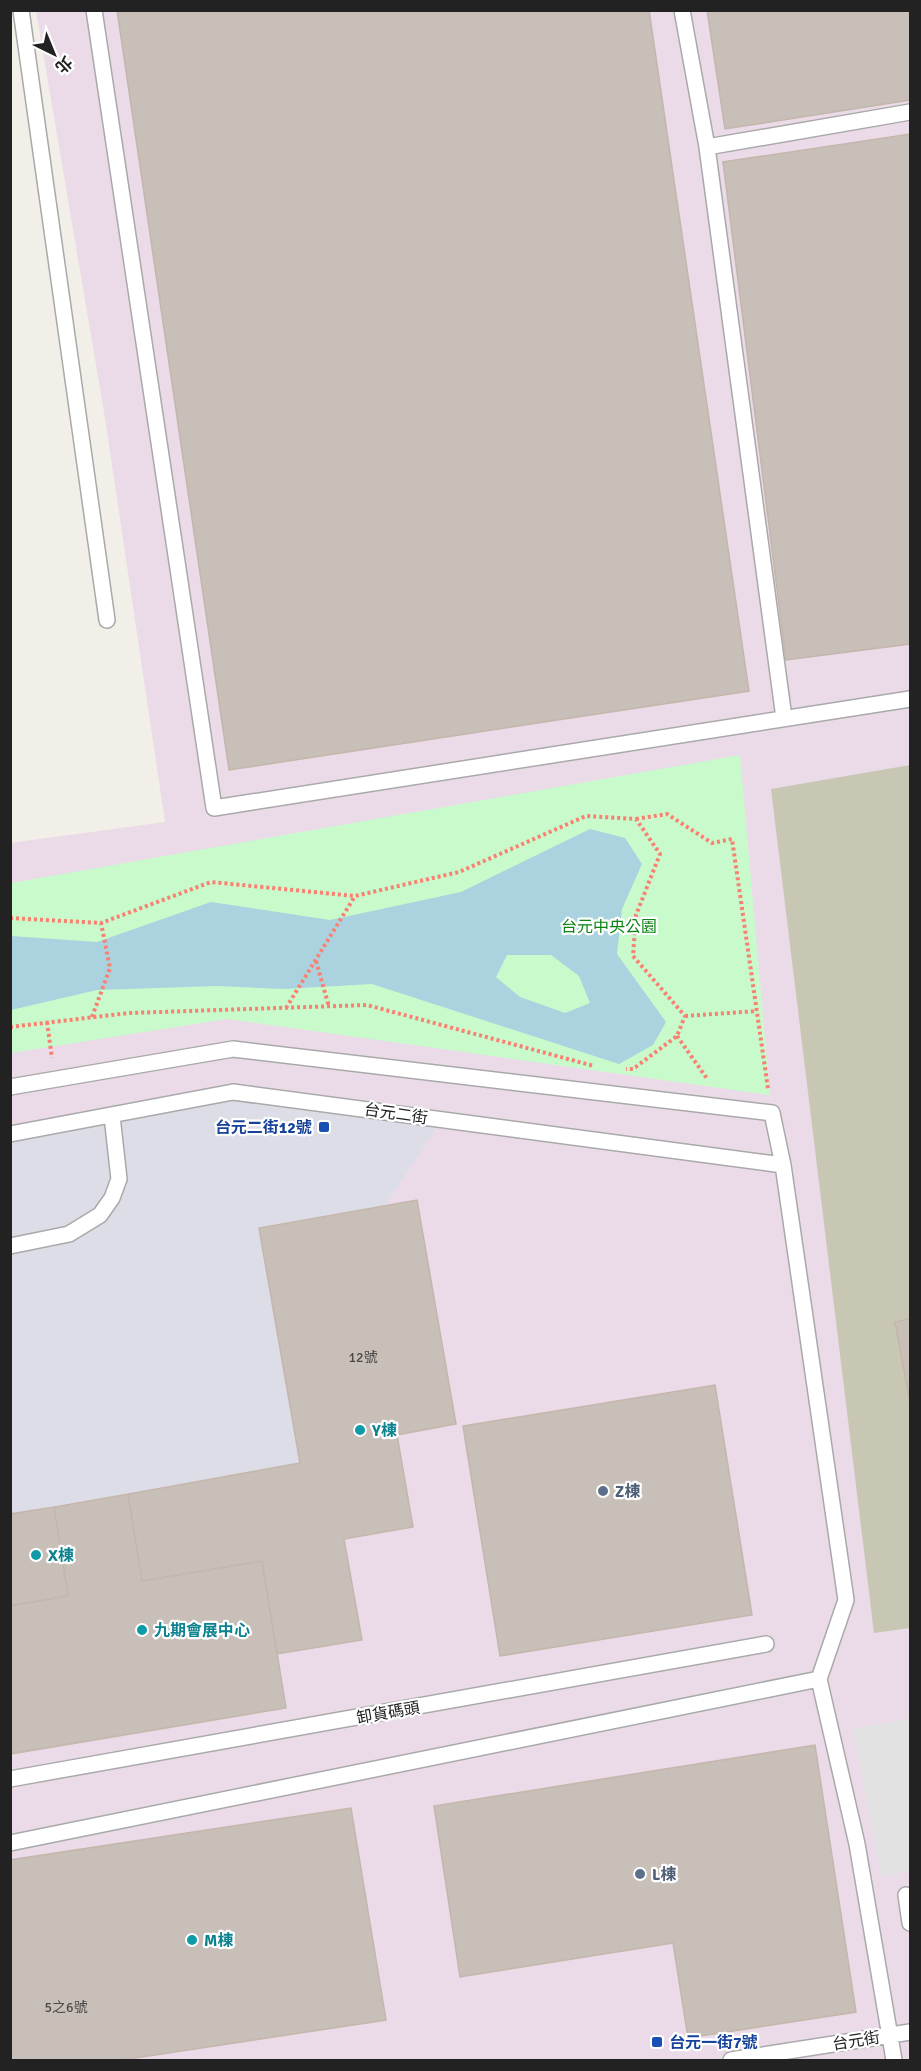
<svg xmlns="http://www.w3.org/2000/svg" width="921" height="2071" font-family="Signika,'Noto Sans TC',sans-serif">
<style>
.industrial{fill:#ebdbe8}
.construction{fill:#c7c7b4}
.park{fill:#c8facc}
.parking{fill:#e2e2e2}
.plaza{fill:#dddde8}
.water{fill:#aad3df;fill-rule:evenodd}
.building{fill:#c7bfb8;stroke:#c4b6ab;stroke-width:1.5}
.lines{fill:none;stroke-linecap:round;stroke-linejoin:round}
.service-casing{stroke:#a9a9a9;stroke-width:18}
.path{stroke:#fa8072;stroke-width:4;stroke-dasharray:3 3;stroke-linecap:butt}
.service{stroke:#fff;stroke-width:15}
.transit-dot{fill:#1a4fb4;stroke:#fff;stroke-width:2}
.culture-dot{fill:#0f9aa8;stroke:#fff;stroke-width:2}
.service-dot{fill:#5c6f8a;stroke:#fff;stroke-width:2}
.labels{text-anchor:middle;stroke-width:4.5;stroke-linejoin:round;paint-order:stroke}
.number-label{font-size:14px;fill:#4b4948}
.park-label{font-size:16px;fill:#0c8416;stroke:#fff}
.street-label{font-size:16px;fill:#222;stroke:#fff}
.transit-label{font-size:16px;font-weight:bold;fill:#164399;stroke:#fff;text-anchor:end}
.culture-label{font-size:16px;font-weight:bold;fill:#0d838f;stroke:#fff;text-anchor:start}
.service-label{font-size:16px;font-weight:bold;fill:#4e5e75;stroke:#fff;text-anchor:start}
</style>
<rect width="100%" height="100%" fill="#f2efe9"/>
<!-- industrial -->
<path class="industrial" d="M36 11H910V2060H11L10 843 165 822 105 418Z"/>
<!-- construction -->
<path class="construction" d="M910 765V1628L874 1633 771 789Z"/>
<!-- park -->
<path class="park" d="M740 755 770 1095 227 1019 11 1053V883Z"/>
<!-- parking -->
<path class="parking" d="M910 1718V1871L881 1877 853 1729Z"/>
<!-- plaza -->
<path class="plaza" d="M240 1093 442 1119 385 1205 260 1228 300 1463 11 1514V1132Z"/>
<!-- water -->
<path class="water" d="M590 829 625 838 642 864 622 909 617 954 666 1022 653 1045 619 1064 372 984 284 989 217 986 97 990 11 1010V936L97 942 211 902 330 920 461 892ZM507 955H551L579 976 590 1003 565 1013 520 997 496 977Z"/>
<!-- building -->
<path class="building" d="M117 10H649L749 691 229 770Z
M707 10H910V100L725 129Z
M910 134V644L786 660 723 162Z
M417 1200 456 1424 397 1435 413 1527 344 1539 362 1640 277 1654 262 1561 142 1581 128 1494 300 1463 259 1228Z
M910 1319V1403L895 1322Z
M715 1385 752 1615 500 1656 463 1426Z
M128 1494 142 1581 262 1561 286 1708 10 1754V1606L68 1596 54 1507Z
M54 1507 68 1596 10 1606V1514Z
M815 1745 856 2012 688 2038 673 1943 460 1977 434 1806Z
M351 1808 386 2020 122 2060H10V1860Z"/>
<g class="lines">
<!-- service casing -->
<g class="service-casing">
<path id="service" d="M21 10 107 620
M94 10 214 808 910 699
M682 10 707 147 784 718
M707 147 910 112
M10 1087 233 1049 772 1113 783 1165 846 1600 819 1679 857 1844 894 2060
M10 1134 233 1092 783 1165
M10 1246 69 1234 100 1215 112 1198 119 1179 112 1116
M10 1779 766 1644
M10 1843 819 1679
M906 1895 910 1923
M731 2060 910 2032"/>
</g>
<!-- path -->
<path class="path" d="M636 819 667 814 712 843 732 839 768 1089
M10 918 101 923 211 882 355 896 459 872 586 816 636 819 660 854 636 915 633 956 685 1016 677 1036 633 1069H626
M316 961 329 1007
M286 1008 355 896
M685 1016 757 1011
M92 1017 110 968 101 923
M47 1022 52 1058
M10 1027 129 1013 367 1005 594 1066
M677 1036 708 1080"/>
<!-- service -->
<use href="#service" class="service"/>
</g>
<!-- markers -->
<g class="transit-dot">
<rect x="318" y="1121" width="12" height="12" rx="3"/>
<rect x="651" y="2036" width="12" height="12" rx="3"/>
</g>
<g class="culture-dot">
<circle cx="360" cy="1430" r="6"/>
<circle cx="36" cy="1555" r="6"/>
<circle cx="142" cy="1630" r="6"/>
<circle cx="192" cy="1940" r="6"/>
</g>
<g class="service-dot">
<circle cx="603" cy="1491" r="6"/>
<circle cx="640" cy="1874" r="6"/>
</g>
<g class="labels">
<!-- number labels -->
<g class="number-label">
<text x="363" y="1362">12號</text>
<text x="66" y="2012">5之6號</text>
</g>
<!-- park labels -->
<g class="park-label">
<text x="609" y="932">台元中央公園</text>
</g>
<!-- street labels -->
<g class="street-label">
<text transform="translate(396 1113) rotate(8)" y="6">台元二街</text>
<text transform="translate(388 1712) rotate(-10)" y="6">卸貨碼頭</text>
<text transform="translate(856 2040) rotate(-9)" y="6">台元街</text>
</g>
<!-- transit labels -->
<g class="transit-label">
<text x="312" y="1133">台元二街12號</text>
<text x="669" y="2048" text-anchor="start">台元一街7號</text>
</g>
<!-- culture labels -->
<g class="culture-label">
<text x="372" y="1436">Y棟</text>
<text x="48" y="1561">X棟</text>
<text x="154" y="1636">九期會展中心</text>
<text x="204" y="1946">M棟</text>
</g>
<!-- service labels -->
<g class="service-label">
<text x="615" y="1497">Z棟</text>
<text x="652" y="1880">L棟</text>
</g>
</g>
<!-- border -->
<rect width="921" height="2071" fill="none" stroke="#222222" stroke-width="24"/>
<!-- north arrow -->
<g transform="translate(54 54) rotate(137)" stroke="#ffffff" stroke-width="4.5" paint-order="stroke">
<path d="M0-4.5L10 22L0 15L-10 22Z" fill="#222222"/>
<text y="-9" font-size="16" font-weight="bold" text-anchor="middle" fill="#222222">北</text>
</g>
</svg>
